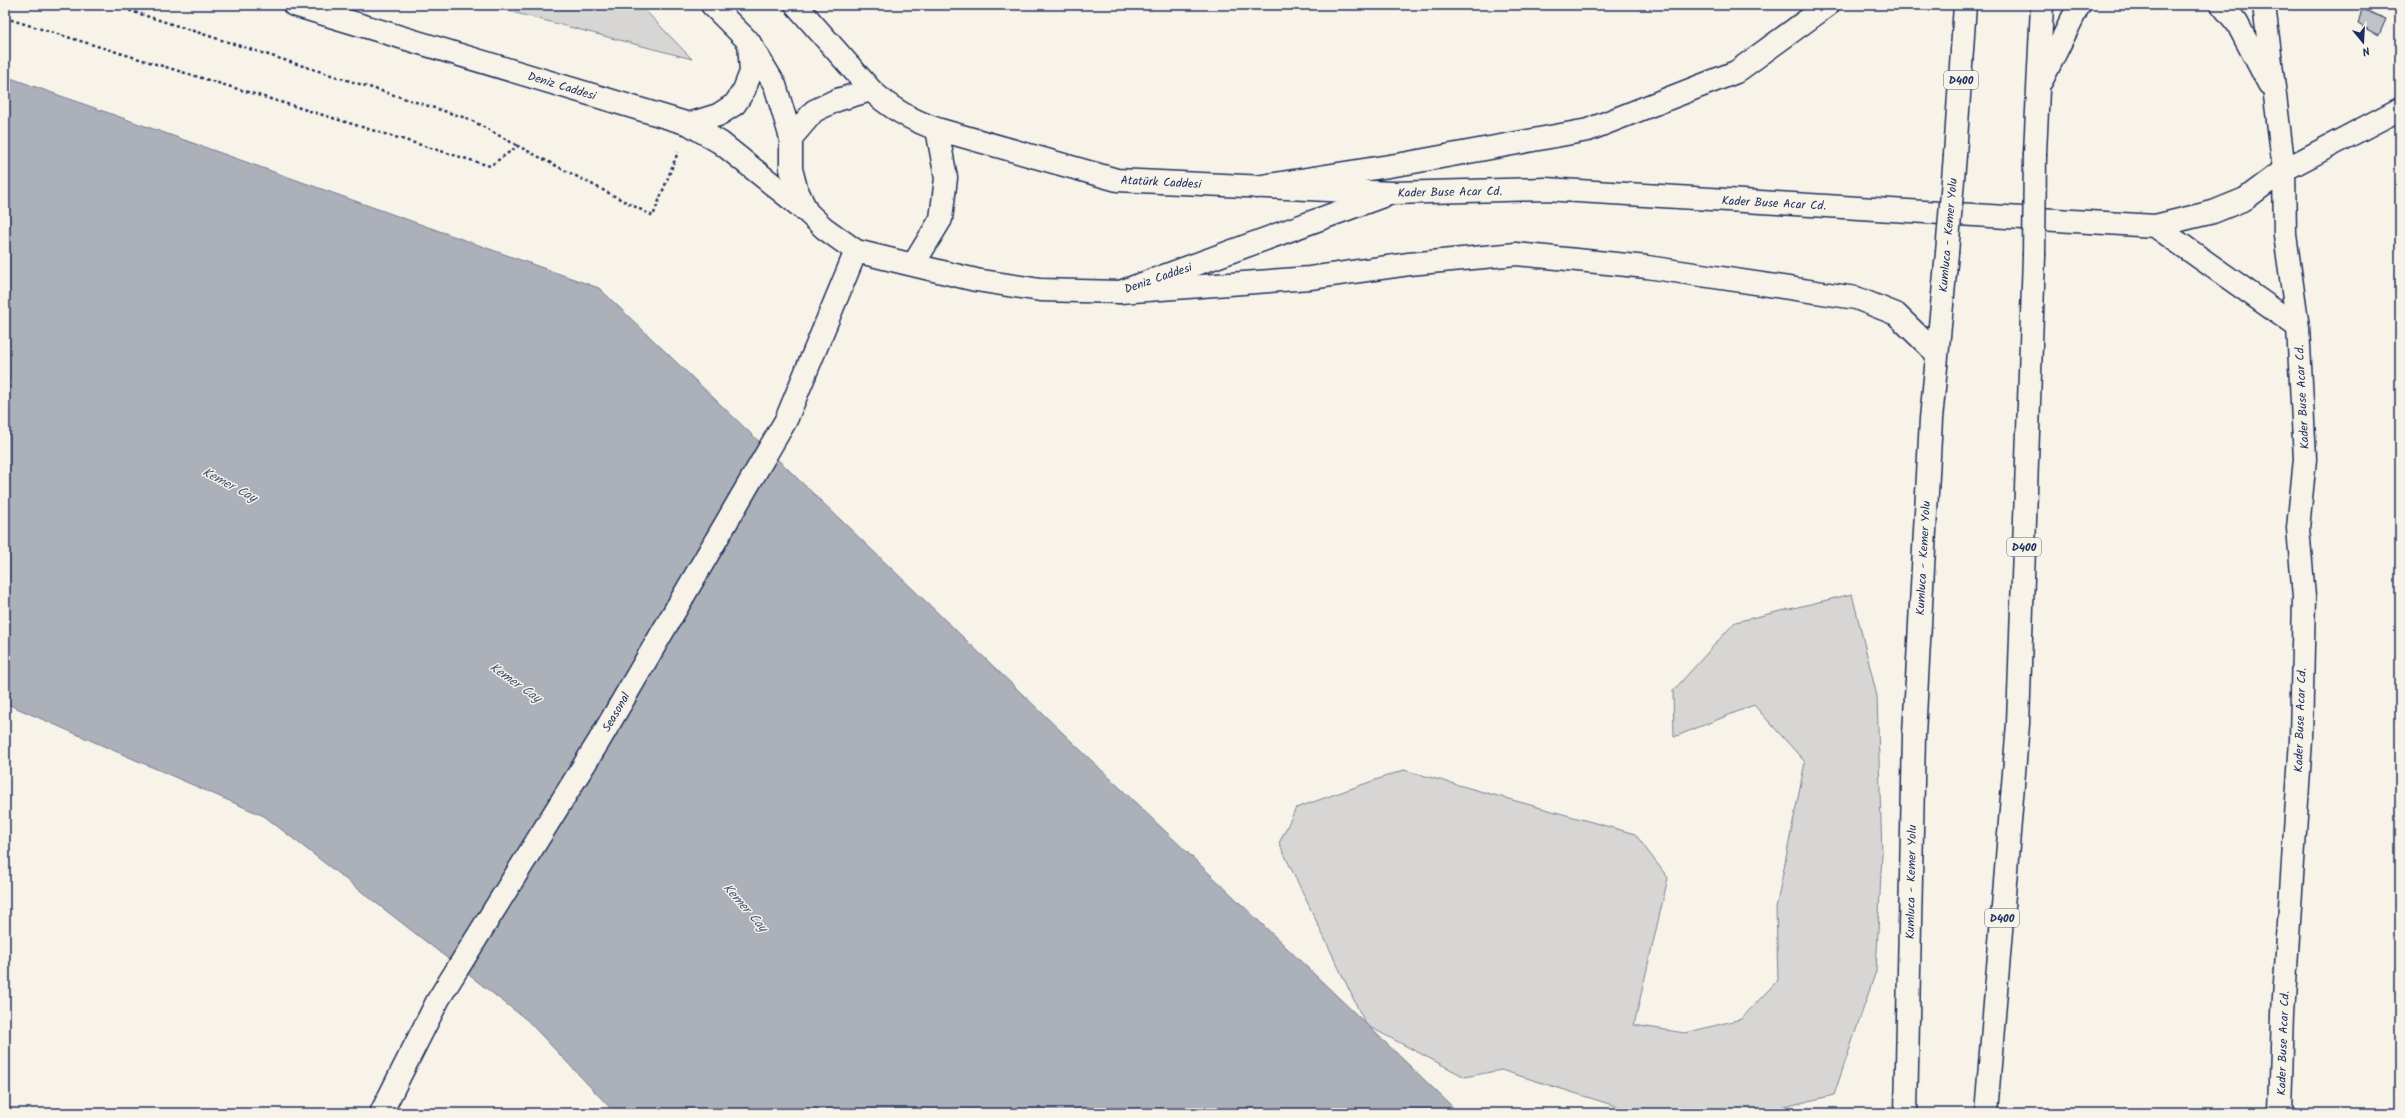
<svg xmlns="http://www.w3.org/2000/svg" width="2405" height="1118" font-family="Kalam,sans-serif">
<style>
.green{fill:#d7d6d4;stroke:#798299}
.water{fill:#acb0b9;stroke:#727c95}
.building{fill:#c0c3c5;stroke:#1b2f5e}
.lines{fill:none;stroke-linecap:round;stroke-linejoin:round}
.lane-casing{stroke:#1b2f5e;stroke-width:25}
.street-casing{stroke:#1b2f5e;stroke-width:25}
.secondary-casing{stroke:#1b2f5e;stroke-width:25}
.highway-casing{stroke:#1b2f5e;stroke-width:25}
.path{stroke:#1b2f5e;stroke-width:2.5;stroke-dasharray:3 3;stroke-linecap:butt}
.lane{stroke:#f7f3e8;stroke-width:22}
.street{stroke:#f7f3e8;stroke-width:22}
.secondary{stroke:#f7f3e8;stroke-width:22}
.highway{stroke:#f7f3e8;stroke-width:22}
.highway-bridge-casing{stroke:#1b2f5e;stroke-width:25;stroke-linecap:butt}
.highway-bridge{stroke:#f7f3e8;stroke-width:22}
.labels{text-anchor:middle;stroke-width:3;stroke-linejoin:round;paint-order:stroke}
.shield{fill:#f7f3e8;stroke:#5d6a87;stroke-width:1}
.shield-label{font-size:11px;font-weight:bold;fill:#1b2f5e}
.street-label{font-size:12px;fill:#1b2f5e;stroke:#f7f3e8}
.water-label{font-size:13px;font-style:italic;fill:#465679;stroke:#f7f3e8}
</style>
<rect width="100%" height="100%" fill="#f7f3e8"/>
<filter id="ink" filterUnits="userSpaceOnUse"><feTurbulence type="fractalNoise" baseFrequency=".025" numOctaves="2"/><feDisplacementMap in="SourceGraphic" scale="8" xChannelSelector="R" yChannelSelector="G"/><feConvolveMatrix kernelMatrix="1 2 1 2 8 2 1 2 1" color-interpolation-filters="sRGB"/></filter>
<g filter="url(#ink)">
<!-- green -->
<path class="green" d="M485 5H640L692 59Z
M1852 594 1877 696 1882 854 1876 971 1834 1095 1759 1113H1638L1501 1070 1465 1077 1366 1025 1279 843 1296 808 1404 770 1635 834 1668 878 1634 1025 1685 1033 1741 1019 1778 980 1776 908 1805 762 1754 705 1674 737 1673 691 1735 622Z"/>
<!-- water -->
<path class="water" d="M5 76 599 288 1459 1113H615L527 1020 264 816 5 703Z"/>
<!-- building -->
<path class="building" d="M2362 9 2386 19 2379 35 2358 24Z"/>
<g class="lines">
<!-- lane casing -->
<g class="lane-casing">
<path id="lane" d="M381 1113 438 1000 599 741 786 420 856 251"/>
</g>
<!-- street casing -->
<g class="street-casing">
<path id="street" d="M294 5 689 124 721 143 807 212
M689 124 718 115 735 104 744 90 751 72 749 42
M2284 170 2400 109"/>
</g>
<!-- secondary casing -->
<g class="secondary-casing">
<path id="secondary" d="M712 5 749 42 775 85 791 138V169L796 188 807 212 824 228 856 251 913 265 941 219 946 178 937 129C911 120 891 109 871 90L837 100 814 111 791 138
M796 5 871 90
M937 129 1117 180 1392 193 1545 189 2155 226 2213 212 2245 199 2284 170
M2155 226 2298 327
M913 265 976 280 1040 290 1120 292 1383 196
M2280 1113 2283 1013 2301 740 2304 597 2298 528 2305 459 2298 327 2285 235 2284 170"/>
</g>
<!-- highway casing -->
<g class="highway-casing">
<path id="highway" d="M2222 5 2237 23 2269 84
M2264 5 2284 170
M2042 80 2079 5
M2035 153 2042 5
M1955 155 1965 5
M1256 187 1408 163 1588 130 1736 72 1828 5
M1120 292 1310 278 1409 264 1516 254 1647 267 1856 298 1896 314 1937 354
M1906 1113 1914 735 1931 419 1947 253
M1986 1113 2018 724 2034 256"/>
</g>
<!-- path -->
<path class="path" d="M112 5 469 119 518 146
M5 18 490 166 518 146 653 216 678 152"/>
<!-- lane -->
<use href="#lane" class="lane"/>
<!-- street -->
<use href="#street" class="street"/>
<!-- secondary -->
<use href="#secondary" class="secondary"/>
<!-- highway -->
<use href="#highway" class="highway"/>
<!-- highway-bridge casing -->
<g class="highway-bridge-casing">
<path id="highway-bridge" d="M1947 253 1955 155
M2034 256 2035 153"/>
</g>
<!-- highway-bridge -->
<use href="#highway-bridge" class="highway-bridge"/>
</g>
</g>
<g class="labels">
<!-- shield labels -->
<g class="shield">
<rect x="1944" y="71" width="34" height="18" rx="3"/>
<rect x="2007" y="538" width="34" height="18" rx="3"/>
<rect x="1985" y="909" width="34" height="18" rx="3"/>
</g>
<g class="shield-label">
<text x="1961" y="84">D400</text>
<text x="2024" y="551">D400</text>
<text x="2002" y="922">D400</text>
</g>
<!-- street labels -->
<g class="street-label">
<text transform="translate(562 86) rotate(17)" y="4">Deniz Caddesi</text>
<text transform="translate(1161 182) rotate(3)" y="4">Atatürk Caddesi</text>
<text transform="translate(1450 192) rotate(-1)" y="4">Kader Buse Acar Cd.</text>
<text transform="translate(1774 203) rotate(3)" y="4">Kader Buse Acar Cd.</text>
<text transform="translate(1948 235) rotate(-85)" y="4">Kumluca - Kemer Yolu</text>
<text transform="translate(1158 278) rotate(-19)" y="4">Deniz Caddesi</text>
<text transform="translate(2302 397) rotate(-93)" y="4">Kader Buse Acar Cd.</text>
<text transform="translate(1923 558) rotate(-87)" y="4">Kumluca - Kemer Yolu</text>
<text transform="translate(616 712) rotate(-60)" y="4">Seasonal</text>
<text transform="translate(2300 720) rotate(-88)" y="4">Kader Buse Acar Cd.</text>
<text transform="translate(1911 882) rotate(-89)" y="4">Kumluca - Kemer Yolu</text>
<text transform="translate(2283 1043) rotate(-88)" y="4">Kader Buse Acar Cd.</text>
</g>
<!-- water labels -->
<g class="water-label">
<text transform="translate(230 484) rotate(28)" y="5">Kemer Cay</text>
<text transform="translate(516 682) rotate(35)" y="5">Kemer Cay</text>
<text transform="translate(746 907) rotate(49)" y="5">Kemer Cay</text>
</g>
</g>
<!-- margin -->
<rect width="2405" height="1118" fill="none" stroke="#f7f3e8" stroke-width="20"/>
<rect x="10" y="10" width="2385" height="1098" fill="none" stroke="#1b2f5e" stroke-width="1.5" filter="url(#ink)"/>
<!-- north arrow -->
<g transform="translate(2363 42) rotate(162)" stroke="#f7f3e8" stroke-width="3" paint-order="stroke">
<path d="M0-3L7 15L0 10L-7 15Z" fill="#1b2f5e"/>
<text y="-6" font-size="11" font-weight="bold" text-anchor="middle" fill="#1b2f5e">N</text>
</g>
</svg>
